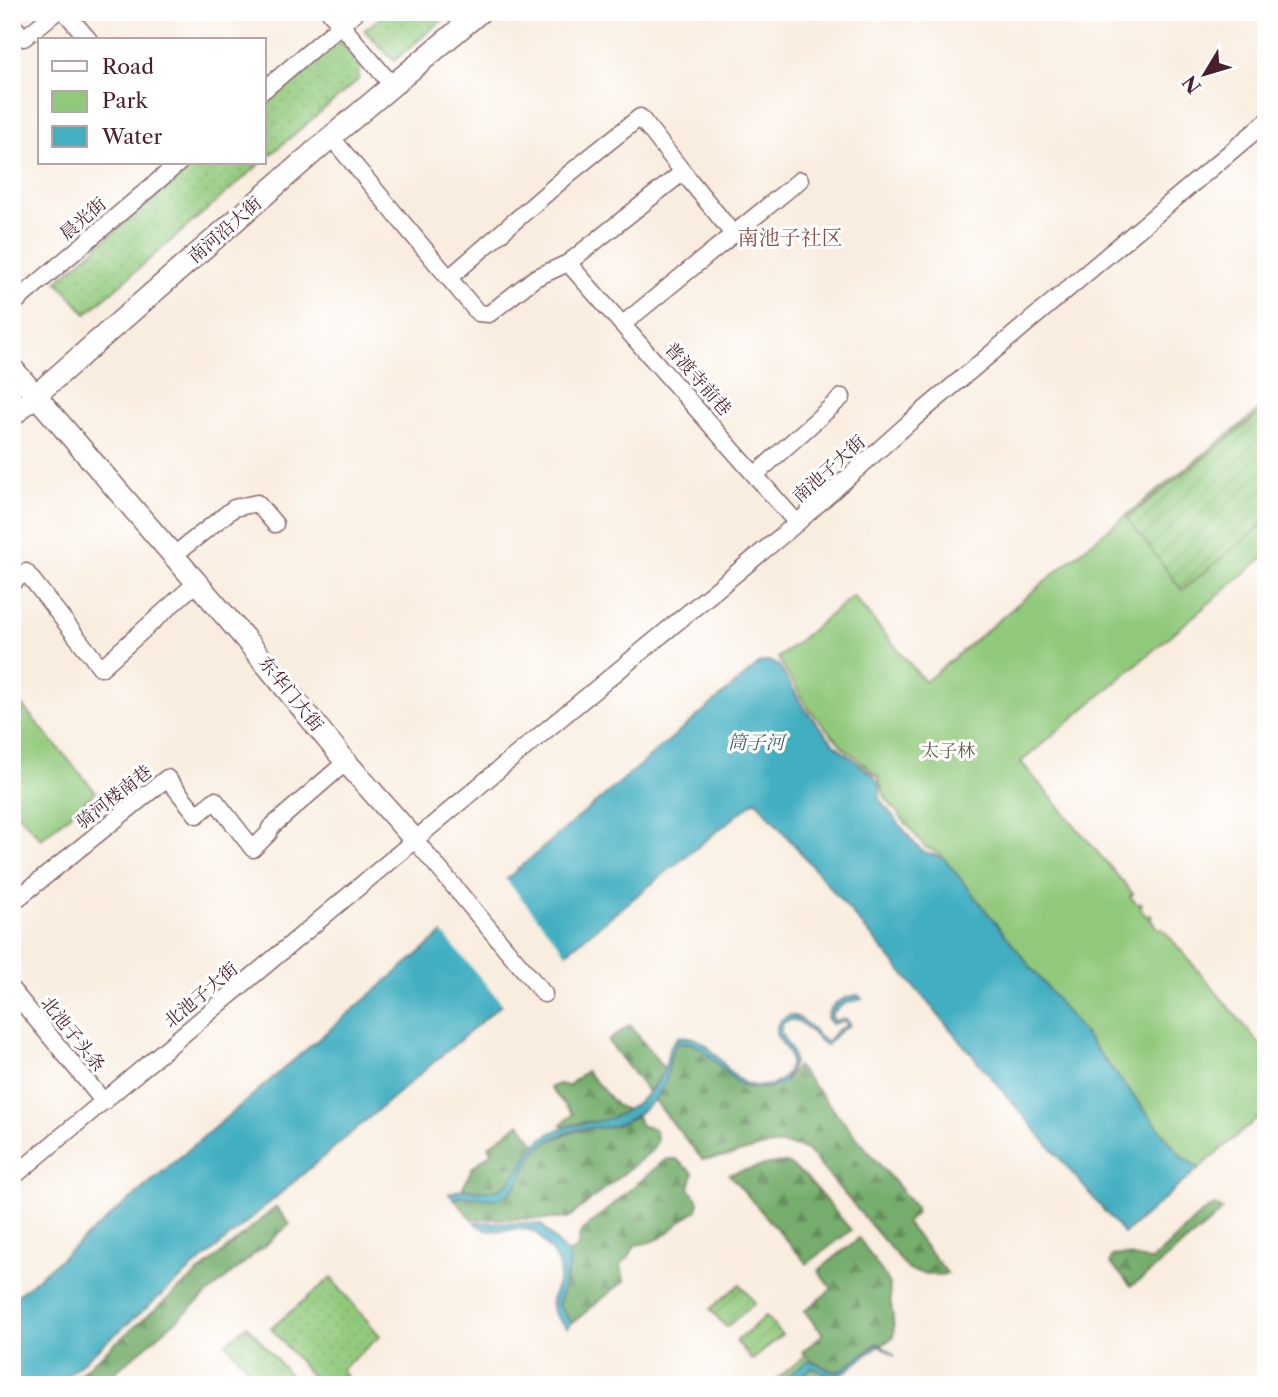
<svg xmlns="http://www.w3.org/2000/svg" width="1278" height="1397" font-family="'Libre Caslon Text','Noto Serif SC',serif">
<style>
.grass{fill:url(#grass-dots);stroke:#6e7454;stroke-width:2}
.forest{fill:url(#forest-firs);stroke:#5f664c;stroke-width:2}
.park{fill:#91c97c;stroke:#6e7454;stroke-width:2}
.garden{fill:url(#garden-furrows);stroke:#6e7454;stroke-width:2}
.water{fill:#43afc1;stroke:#466776;stroke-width:2}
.pier{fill:#f9eddf}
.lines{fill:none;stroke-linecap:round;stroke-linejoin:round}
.minor-casing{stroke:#87676a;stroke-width:19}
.major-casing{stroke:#87676a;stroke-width:24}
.minor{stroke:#fff;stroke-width:16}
.major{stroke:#fff;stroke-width:21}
.labels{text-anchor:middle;stroke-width:6;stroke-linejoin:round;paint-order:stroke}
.street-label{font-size:18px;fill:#4a1f2b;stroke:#fff}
.park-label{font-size:18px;fill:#635a47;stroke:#fff}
.water-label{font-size:19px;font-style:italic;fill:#47606e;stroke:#fff}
.quarter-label{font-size:21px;fill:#88504b;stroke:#fff}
</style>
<defs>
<pattern id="grass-dots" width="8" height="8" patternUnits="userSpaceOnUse" patternTransform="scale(1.75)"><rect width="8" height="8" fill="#91c97c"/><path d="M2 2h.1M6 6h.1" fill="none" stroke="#7fac6b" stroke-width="1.8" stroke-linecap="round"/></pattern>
<pattern id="forest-firs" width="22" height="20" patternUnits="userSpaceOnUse" patternTransform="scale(1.75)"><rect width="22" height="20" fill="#74ad6c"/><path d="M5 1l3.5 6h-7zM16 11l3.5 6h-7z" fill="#618c59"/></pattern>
<pattern id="garden-furrows" width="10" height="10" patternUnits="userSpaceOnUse" patternTransform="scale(1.75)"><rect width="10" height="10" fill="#91c97c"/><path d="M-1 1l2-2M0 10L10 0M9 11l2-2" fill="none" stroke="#7fac6b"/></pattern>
</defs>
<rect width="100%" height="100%" fill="#fff"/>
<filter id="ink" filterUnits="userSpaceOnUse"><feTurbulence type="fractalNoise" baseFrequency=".0143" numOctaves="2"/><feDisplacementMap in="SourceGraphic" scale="14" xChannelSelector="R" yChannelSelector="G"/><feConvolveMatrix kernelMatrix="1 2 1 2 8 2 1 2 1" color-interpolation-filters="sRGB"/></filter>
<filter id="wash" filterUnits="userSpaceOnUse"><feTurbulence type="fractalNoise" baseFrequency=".00686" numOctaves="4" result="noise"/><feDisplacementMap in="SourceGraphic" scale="28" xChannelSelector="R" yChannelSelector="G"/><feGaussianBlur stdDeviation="1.57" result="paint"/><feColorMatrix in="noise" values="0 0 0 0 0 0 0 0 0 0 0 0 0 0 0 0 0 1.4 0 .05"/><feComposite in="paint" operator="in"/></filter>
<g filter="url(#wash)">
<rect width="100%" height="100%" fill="#f9eddf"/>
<!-- grass -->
<path class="grass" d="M387 12H452L394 61 364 30Z
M339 40 360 65 358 80 264 160V104Z
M195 163H261L86 314 57 281Z
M331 1278 380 1336 341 1370 353 1385H319L271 1328Z
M247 1325 298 1385H262L226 1343Z"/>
<!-- forest -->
<path class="forest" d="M630 1025 665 1070 648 1092 608 1041Z
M685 1041 703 1049 745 1087 769 1088 784 1082 797 1066 915 1207 916 1213 906 1223 947 1273 938 1276 909 1270 807 1150C767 1134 742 1159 702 1159L654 1100C674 1077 664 1061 677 1042Z
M586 1071 617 1106 628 1110 606 1121 584 1122 564 1127 561 1124 573 1114 550 1088 558 1084 568 1086Z
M637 1116 641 1126 653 1128C660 1138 657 1144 650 1152L567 1219H472L454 1199 464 1195 508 1194 530 1159 538 1149 551 1140 585 1128 616 1125Z
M520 1123 535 1144C522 1160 514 1190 490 1191 481 1192 472 1188 462 1189L473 1167 491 1153 489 1146Z
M666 1159H676L693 1173 689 1188 699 1202 697 1210C668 1226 674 1240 635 1245L629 1257 621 1265 624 1281 572 1323 558 1305 569 1269 568 1252 577 1249 580 1233Z
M787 1163 805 1176 851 1230 807 1264 729 1174 770 1164Z
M1214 1205 1222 1210C1209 1225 1194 1235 1180 1247 1163 1261 1149 1275 1131 1286L1110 1263 1112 1256C1123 1253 1138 1259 1151 1260 1175 1244 1189 1219 1214 1205Z
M276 1207 290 1224 100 1385H66Z
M859 1238 890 1284C888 1302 896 1319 893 1337L882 1345 877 1343 845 1369 834 1372 812 1361 802 1352 823 1334 804 1311 832 1289 818 1271Z"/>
<!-- park -->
<path class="park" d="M1266 405V555L1021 762 1133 894 1130 897 1138 905 1141 903 1142 905 1140 908 1147 917 1150 915 1152 917 1150 919 1159 930 1162 928 1266 1051V1111L1199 1168 1182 1157 940 854 925 847 885 797 878 776 842 746 808 708 778 658 853 596 925 682 1086 547Z
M12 694 96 792 41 839 12 807Z"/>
<!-- garden -->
<path class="garden" d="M1266 409V522L1182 590 1127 518Z
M740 1284 755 1303 726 1327 710 1309Z
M766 1316 782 1335 752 1360 736 1341Z
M806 1355 836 1385H770Z"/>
<!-- water -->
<path class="water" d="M770 661 779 666 804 708 835 745 873 775 880 786V800L916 845 922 851 944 858 1182 1157 1199 1168 1124 1234 756 800 502 1004 56 1385H12V1300L760 663Z
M858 995 862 999C849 1002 840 1003 831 1015L835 1021 847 1019 850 1025 838 1033 826 1045C811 1039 803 1011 783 1023L780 1032 792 1052 794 1062 784 1082 769 1088 745 1087 737 1083 702 1049 692 1043 678 1042C663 1062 675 1077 654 1100 641 1113 627 1123 609 1127 602 1128 595 1127 588 1128 572 1129 551 1138 539 1148 525 1161 522 1186 505 1196 489 1205 470 1190 454 1199L449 1194C466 1183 484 1197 501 1188 520 1179 525 1149 546 1136 572 1119 603 1127 627 1110 641 1101 658 1086 664 1071 669 1057 666 1048 678 1037 707 1032 719 1064 738 1079 753 1091 782 1088 789 1068 794 1054 782 1045 776 1034 776 1024 780 1019 790 1015 810 1018 814 1039 828 1041L837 1030 848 1025 844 1021 832 1024 827 1018C830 1002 845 997 858 995Z
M474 1222 541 1224 568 1255 570 1262 558 1305 572 1323 567 1328C563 1323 556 1317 553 1311 545 1291 574 1281 550 1250 545 1245 541 1237 536 1233 518 1221 489 1241 474 1222Z
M878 1343 895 1356 879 1345 840 1376 834 1377 812 1368 789 1385H777L807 1361C819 1361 827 1373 839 1372Z"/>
<!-- pier -->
<path class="pier" d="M504 877 567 954 504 1006 441 931Z"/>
</g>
<g filter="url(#ink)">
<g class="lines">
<!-- minor casing -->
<g class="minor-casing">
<path id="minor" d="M65 12 89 40
M330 12 392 85
M12 24 24 38 56 12
M264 90 356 12
M331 137 478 313 489 314 535 278 568 263 683 172 734 235
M568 263 797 523
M449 278 570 173 640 117 683 172
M12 305 179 163
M623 324 800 180
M756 474 842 397
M174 555 234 508 257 503 275 524
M12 583 26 572 101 668 196 583
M415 840 544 994
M12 903 167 778 197 815 215 800 253 849 269 833 270 828 346 762
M12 990 104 1102
M12 1178 510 760 797 523 911 421 1266 122"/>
</g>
<!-- major casing -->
<g class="major-casing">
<path id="major" d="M12 368 247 641 346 762 415 840
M12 416 331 137 480 12"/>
</g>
<!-- minor -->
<use href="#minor" class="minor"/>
<!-- major -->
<use href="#major" class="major"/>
</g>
</g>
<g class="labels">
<!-- street labels -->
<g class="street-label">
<text transform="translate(83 219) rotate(-41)" y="6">晨光街</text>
<text transform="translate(225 230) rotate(-41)" y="6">南河沿大街</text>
<text transform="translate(698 379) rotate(49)" y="6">普渡寺前巷</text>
<text transform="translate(829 469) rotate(-42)" y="6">南池子大街</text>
<text transform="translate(291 694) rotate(51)" y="6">东华门大街</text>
<text transform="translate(114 797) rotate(-38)" y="6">骑河楼南巷</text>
<text transform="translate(201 995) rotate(-40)" y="6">北池子大街</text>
<text transform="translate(73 1034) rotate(51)" y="6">北池子头条</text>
</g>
<!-- park labels -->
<g class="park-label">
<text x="948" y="757">太子林</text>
</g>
<!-- water labels -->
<g class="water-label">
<text x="756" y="749">筒子河</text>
</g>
<!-- quarter labels -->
<g class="quarter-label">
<text x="790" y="245">南池子社区</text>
</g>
</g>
<!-- margin -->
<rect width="1278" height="1397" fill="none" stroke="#fff" stroke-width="42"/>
<!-- legend -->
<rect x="38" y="38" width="228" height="126" fill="#ffffff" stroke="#b7a5aa" stroke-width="2"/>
<rect x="52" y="61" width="35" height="10" fill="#ffffff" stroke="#b7a5aa" stroke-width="2"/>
<text x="102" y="74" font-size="21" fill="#4a1f2b">Road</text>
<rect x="52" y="91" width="35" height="21" fill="#91c97c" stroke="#b7a5aa" stroke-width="2"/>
<text x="102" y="108" font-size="21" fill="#4a1f2b">Park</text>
<rect x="52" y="126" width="35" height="21" fill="#43afc1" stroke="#b7a5aa" stroke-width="2"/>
<text x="102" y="144" font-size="21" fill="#4a1f2b">Water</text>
<!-- north arrow -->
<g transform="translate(1205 74) rotate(232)" stroke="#ffffff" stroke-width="5" paint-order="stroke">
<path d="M0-5L12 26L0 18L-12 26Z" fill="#4a1f2b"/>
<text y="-10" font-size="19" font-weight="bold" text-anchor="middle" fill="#4a1f2b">N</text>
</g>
</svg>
